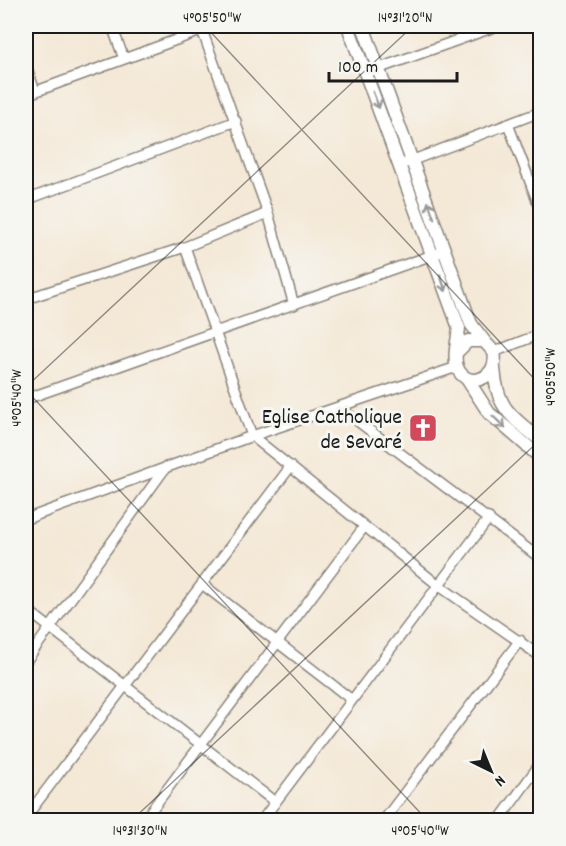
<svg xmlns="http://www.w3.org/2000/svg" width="566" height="846" font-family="Dekko,sans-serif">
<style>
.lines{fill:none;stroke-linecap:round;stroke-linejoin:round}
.minor-casing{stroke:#888279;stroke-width:12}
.tertiary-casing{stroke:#888279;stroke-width:15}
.minor{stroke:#fff;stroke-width:9}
.tertiary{stroke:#fff;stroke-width:12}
.oneway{stroke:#999}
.ticks{fill:none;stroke:#1c1c1c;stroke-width:1.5;stroke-opacity:0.45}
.labels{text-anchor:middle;stroke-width:6;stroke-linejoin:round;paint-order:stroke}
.poi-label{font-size:22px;fill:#1c1c1c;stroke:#f6f6f2;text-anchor:end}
.neatline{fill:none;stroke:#1c1c1c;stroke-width:2}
.ticks-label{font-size:15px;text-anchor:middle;fill:#1c1c1c}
</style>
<rect width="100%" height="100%" fill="#f6f6f2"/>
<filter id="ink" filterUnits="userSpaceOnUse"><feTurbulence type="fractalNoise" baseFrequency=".0167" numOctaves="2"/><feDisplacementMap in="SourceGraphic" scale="12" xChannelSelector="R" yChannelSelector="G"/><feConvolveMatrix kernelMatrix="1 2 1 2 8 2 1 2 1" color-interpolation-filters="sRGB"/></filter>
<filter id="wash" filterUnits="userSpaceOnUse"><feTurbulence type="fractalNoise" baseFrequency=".008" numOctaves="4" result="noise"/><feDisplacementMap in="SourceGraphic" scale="24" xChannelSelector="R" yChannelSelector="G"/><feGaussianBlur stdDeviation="1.35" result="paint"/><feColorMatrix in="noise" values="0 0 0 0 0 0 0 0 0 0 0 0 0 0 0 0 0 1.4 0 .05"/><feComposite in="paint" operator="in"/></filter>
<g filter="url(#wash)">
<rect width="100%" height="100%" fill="#f4e8d6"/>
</g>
<g filter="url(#ink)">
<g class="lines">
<!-- minor casing -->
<g class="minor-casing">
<path id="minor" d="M112 26 124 59
M202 30 268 213 294 305
M26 66 35 91
M366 73 497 26
M26 95 214 26
M508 124 540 208
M400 165 540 112
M26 200 236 121
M185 247 252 436 438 585 540 656
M26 299 185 247 268 213
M494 352 540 334
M26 399 438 253
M340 408 540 558
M26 519 252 436 457 367
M202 584 352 700
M26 609 275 802
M26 661 166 467
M29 813 291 466
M144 820 364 527
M262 820 489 518
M384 820 520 640
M499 820 540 764"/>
</g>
<!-- tertiary casing -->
<g class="tertiary-casing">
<path id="tertiary" d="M348 26 459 328C458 339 453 357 457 367 466 391 500 379 494 352L484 341H468L457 352
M363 26 471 324 484 341
M494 368C497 409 510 415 540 440
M467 379 489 413 540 457"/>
</g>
<!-- minor -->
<use href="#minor" class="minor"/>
<!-- tertiary -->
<use href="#tertiary" class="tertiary"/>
</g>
<!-- one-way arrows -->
<defs><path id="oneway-shaft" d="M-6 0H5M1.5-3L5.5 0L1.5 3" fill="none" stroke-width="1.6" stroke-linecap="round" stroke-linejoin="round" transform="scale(1.5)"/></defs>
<g class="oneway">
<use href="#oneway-shaft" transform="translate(376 100) rotate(69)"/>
<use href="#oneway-shaft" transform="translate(431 210) rotate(-110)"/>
<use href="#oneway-shaft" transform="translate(443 283) rotate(71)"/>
<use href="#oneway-shaft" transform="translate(499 422) rotate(44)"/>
</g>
</g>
<!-- ticks -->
<path class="ticks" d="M205 26 540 385M26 387 413 26M26 390 427 820M132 820 540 440"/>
<!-- icons -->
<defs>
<g id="church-square" transform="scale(1.5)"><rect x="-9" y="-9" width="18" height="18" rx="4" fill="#d1495b" stroke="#f6f6f2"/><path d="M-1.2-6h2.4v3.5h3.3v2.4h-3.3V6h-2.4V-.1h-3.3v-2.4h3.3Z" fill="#fff"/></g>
</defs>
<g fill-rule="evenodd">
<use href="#church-square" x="423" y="428"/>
</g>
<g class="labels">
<!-- poi labels -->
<g class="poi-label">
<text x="402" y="423">Eglise Catholique<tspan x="402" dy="25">de Sevaré</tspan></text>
</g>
</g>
<!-- margin -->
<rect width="566" height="846" fill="none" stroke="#f6f6f2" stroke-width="66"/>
<!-- north arrow -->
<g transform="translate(491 771) rotate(137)" stroke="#f6f6f2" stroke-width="4.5" paint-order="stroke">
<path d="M0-4.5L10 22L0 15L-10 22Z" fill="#1c1c1c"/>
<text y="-9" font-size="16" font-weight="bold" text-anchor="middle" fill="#1c1c1c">N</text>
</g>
<!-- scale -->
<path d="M329 72v9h128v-9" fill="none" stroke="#1c1c1c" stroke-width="3"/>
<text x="338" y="72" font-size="18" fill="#1c1c1c" stroke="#f6f6f2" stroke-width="4.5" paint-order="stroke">100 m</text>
<rect x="33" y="33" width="500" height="780" class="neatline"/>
<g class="ticks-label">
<text x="212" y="22">4°05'50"W</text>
<text x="405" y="22">14°31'20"N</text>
<text transform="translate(550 377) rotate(-90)" y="5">4°05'50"W</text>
<text transform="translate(16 398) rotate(-90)" y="5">4°05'40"W</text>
<text x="140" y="835">14°31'30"N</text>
<text x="420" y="835">4°05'40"W</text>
</g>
</svg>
